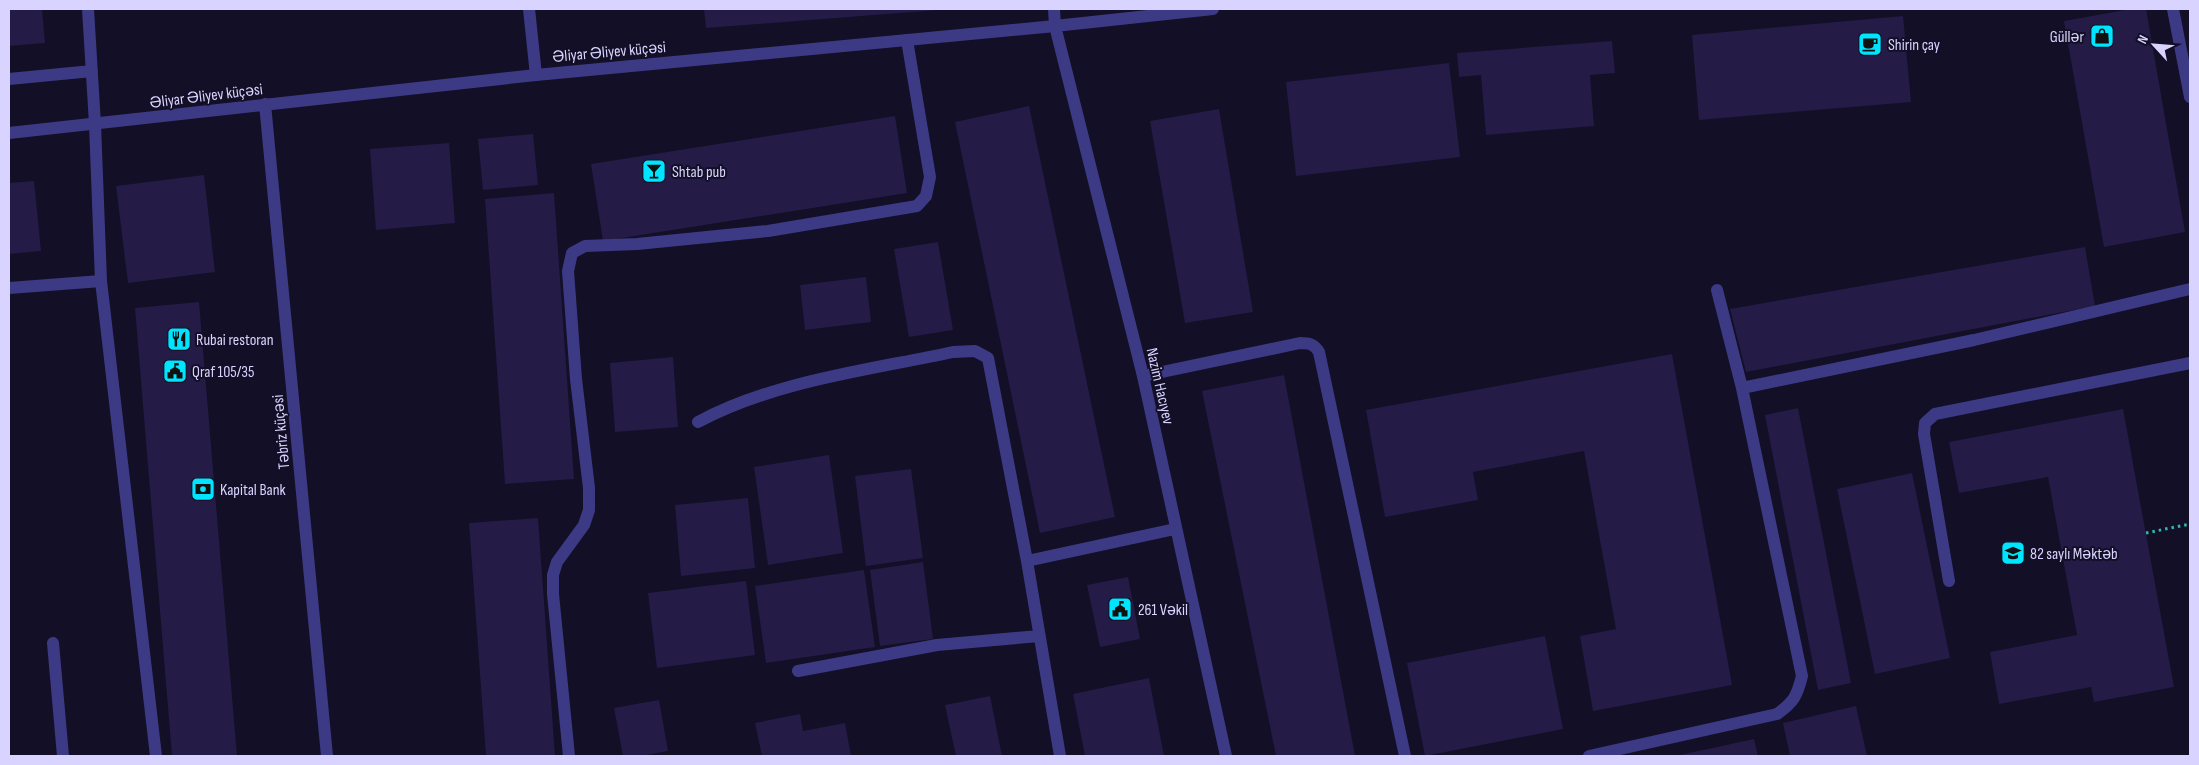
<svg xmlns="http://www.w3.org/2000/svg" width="2199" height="765" font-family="'Sofia Sans Condensed',sans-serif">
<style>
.building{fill:#241b47}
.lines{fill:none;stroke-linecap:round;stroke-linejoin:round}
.path{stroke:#2fb8b0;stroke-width:3;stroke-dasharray:2.5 4;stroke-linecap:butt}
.service{stroke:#3d3a85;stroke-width:12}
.minor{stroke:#3d3a85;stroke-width:12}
.labels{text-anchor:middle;stroke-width:4;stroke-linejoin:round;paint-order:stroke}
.poi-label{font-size:16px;fill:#d9d4ff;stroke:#130f26;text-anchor:start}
.street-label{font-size:16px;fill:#d9d4ff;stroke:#130f26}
</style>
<rect width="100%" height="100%" fill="#130f26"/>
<!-- building -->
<path class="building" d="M9 9H42L45 43 9 46Z
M704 9H938V10L706 28Z
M2131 9H2146L2185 232 2104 247 2064 21Z
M1903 16 1911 102 1699 120 1692 35Z
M1612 41 1615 73 1590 75 1594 126 1486 135 1481 75 1459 77 1457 53Z
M1449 63 1460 157 1296 176 1286 82Z
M1029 106 1115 517 1040 533 955 122Z
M1219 109 1253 312 1185 323 1150 121Z
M895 116 907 193 603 241 591 164Z
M533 134 538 185 483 190 478 139Z
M449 143 455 223 376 230 370 149Z
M204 175 215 272 128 283 116 186Z
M34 181 41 251 9 254V183Z
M554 193 574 479 505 484 485 199Z
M938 242 953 330 909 337 894 249Z
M2085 247 2095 306 1746 372 1730 309Z
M866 277 871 322 805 330 800 285Z
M199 302 237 756H172L135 308Z
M1672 354 1732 685 1593 711 1580 636 1616 629 1584 451 1473 472 1478 500 1385 517 1366 410Z
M673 357 678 427 615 432 610 363Z
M1284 375 1355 756H1276L1202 391Z
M1798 408 1851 683 1818 690 1765 415Z
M2123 409 2174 687 2094 702 2091 687 1999 704 1990 652 2077 635 2048 477 1959 493 1949 442Z
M829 455 843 553 768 565 754 467Z
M911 469 923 558 866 566 855 476Z
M1912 473 1950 658 1875 674 1837 489Z
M748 498 755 568 681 576 675 505Z
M538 518 555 756H486L469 523Z
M923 562 933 639 880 646 870 570Z
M864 570 875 647 766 663 755 586Z
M1128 577 1140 639 1100 647 1087 585Z
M746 581 755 655 657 668 648 593Z
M1545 636 1563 729 1425 756 1407 663Z
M1149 678 1164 756H1085L1073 694Z
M990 696 1002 756H956L945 705Z
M659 700 668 751 641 756H623L614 708Z
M1856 706 1867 756H1790L1783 723Z
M800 714 803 731 845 723 851 756H762L755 723Z
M1754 739 1758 756H1680V755Z"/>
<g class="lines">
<!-- path -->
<path class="path" d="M2146 533 2190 524"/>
<!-- service -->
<path class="service" d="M88 9 95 124 101 281 156 756
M529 9 536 75
M1054 9 1055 26
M2173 9 2190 97
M9 79 92 71
M9 288 101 281
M1143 376 1300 343C1309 343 1314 344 1319 352L1405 756
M1742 388 1974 340 2190 289
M698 422C774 381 870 370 953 352L975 351 988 358 1027 561 1060 756
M1027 561 1175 529
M1949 581 1924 434 1925 423 1935 414 2190 363
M53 643 63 756
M798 671 937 645 1039 636
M569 756 553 594V575L557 562 584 525 589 510V488L576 379 568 271 572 253 585 246 637 244 768 231 917 206 926 196 930 177 907 40
M1589 756 1777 714C1794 702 1797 696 1802 676L1742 388 1717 290"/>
<!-- minor -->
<path class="minor" d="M1055 26 1143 376 1226 756
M265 104 327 756
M9 133 536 75 1055 26 1213 9"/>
</g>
<!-- icons -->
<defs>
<g id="shop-square" transform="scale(1.25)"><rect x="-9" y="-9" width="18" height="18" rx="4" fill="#00e5ff" stroke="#130f26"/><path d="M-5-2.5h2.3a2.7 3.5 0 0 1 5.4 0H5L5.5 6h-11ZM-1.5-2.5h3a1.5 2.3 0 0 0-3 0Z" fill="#111"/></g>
<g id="cafe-square" transform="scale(1.25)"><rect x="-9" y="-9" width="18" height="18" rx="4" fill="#00e5ff" stroke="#130f26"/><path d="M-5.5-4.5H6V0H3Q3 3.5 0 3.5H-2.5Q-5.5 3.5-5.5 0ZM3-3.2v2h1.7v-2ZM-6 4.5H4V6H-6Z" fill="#111"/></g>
<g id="bar-square" transform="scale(1.25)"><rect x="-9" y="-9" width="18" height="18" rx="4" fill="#00e5ff" stroke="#130f26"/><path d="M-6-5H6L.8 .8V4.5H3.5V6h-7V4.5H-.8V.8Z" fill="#111"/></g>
<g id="restaurant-square" transform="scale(1.25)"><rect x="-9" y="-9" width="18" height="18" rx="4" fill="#00e5ff" stroke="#130f26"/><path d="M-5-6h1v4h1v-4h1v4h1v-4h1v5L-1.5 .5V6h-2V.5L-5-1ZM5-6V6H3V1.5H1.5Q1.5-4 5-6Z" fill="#111"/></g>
<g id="civic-square" transform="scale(1.25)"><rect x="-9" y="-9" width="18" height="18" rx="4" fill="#00e5ff" stroke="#130f26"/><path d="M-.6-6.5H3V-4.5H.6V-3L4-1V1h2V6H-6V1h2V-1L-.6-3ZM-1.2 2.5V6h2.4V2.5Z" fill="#111"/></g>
<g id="bank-square" transform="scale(1.25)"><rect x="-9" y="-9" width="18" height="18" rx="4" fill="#00e5ff" stroke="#130f26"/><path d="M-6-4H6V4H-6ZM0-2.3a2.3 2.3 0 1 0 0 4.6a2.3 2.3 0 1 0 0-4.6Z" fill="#111"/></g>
<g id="school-square" transform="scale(1.25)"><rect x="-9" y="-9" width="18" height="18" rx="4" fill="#00e5ff" stroke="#130f26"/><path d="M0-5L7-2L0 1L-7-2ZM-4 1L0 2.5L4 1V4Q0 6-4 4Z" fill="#111"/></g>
</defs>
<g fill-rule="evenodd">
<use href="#shop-square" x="2102" y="36"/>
<use href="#cafe-square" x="1870" y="44"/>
<use href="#bar-square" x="654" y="171"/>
<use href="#restaurant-square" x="179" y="339"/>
<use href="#civic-square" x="175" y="371"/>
<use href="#bank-square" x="203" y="489"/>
<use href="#school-square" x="2013" y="553"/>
<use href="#civic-square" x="1120" y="609"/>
</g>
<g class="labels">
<!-- poi labels -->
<g class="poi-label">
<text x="2084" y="42" text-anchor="end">Güllər</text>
<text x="1888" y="50">Shirin çay</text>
<text x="672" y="177">Shtab pub</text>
<text x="196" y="345">Rubai restoran</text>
<text x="192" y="377">Qraf 105/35</text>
<text x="220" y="495">Kapital Bank</text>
<text x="2030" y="559">82 saylı Məktəb</text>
<text x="1138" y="615">261 Vəkil</text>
</g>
<!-- street labels -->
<g class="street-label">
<text transform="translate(609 51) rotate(-5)" y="6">Əliyar Əliyev küçəsi</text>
<text transform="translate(206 95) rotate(-7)" y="6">Əliyar Əliyev küçəsi</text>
<text transform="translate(1161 386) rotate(77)" y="6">Nazim Hacıyev</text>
<text transform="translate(280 432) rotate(-95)" y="6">Təbriz küçəsi</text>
</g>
</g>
<!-- border -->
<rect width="2199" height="765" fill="none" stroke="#d9d4ff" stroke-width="20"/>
<!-- north arrow -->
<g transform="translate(2154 45) rotate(296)" stroke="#130f26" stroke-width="4" paint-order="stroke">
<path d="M0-4L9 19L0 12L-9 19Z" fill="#d9d4ff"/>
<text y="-8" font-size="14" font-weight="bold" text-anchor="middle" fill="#d9d4ff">N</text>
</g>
</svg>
